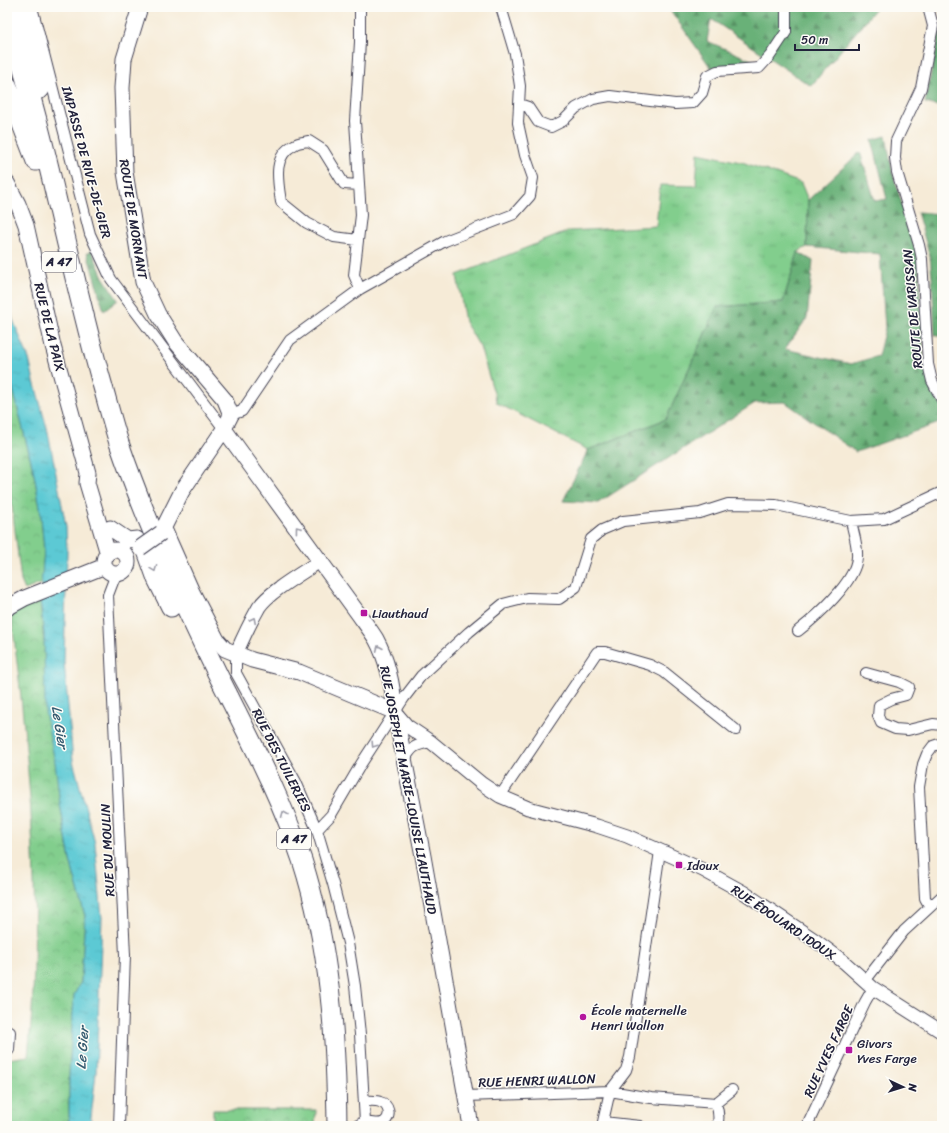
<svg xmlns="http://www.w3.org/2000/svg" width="949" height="1133" font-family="Sriracha,sans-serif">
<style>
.grass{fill:url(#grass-tufts);stroke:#527864}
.forest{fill:url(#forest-firs);stroke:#466a5a}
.park{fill:url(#park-crowns);stroke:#527864}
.water{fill:url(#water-ripples);stroke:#3f7688}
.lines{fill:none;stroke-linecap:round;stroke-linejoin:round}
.minor-casing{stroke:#424052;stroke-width:12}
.tertiary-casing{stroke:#424052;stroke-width:15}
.secondary-casing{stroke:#424052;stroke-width:17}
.motorway-casing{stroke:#424052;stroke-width:21}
.minor{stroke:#fff;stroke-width:10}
.tertiary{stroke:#fff;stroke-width:13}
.secondary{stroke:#fff;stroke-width:15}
.motorway{stroke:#fff;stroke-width:19}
.secondary-bridge-casing{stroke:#424052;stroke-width:17;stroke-linecap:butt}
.secondary-bridge{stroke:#fff;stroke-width:15}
.oneway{stroke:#9c9ca7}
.poi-dot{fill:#b5179e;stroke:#fdfcf7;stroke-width:1.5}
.labels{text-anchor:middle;stroke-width:3;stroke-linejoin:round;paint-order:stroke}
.shield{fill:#fdfcf7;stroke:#646373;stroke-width:1}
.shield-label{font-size:12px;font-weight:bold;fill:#22223b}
.street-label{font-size:13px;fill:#22223b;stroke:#fdfcf7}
.poi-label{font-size:13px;fill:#22223b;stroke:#fdfcf7;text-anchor:start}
.water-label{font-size:14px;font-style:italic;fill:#365c71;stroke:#fdfcf7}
</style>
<defs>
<pattern id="grass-tufts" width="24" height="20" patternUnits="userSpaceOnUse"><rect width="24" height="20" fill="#82ce8d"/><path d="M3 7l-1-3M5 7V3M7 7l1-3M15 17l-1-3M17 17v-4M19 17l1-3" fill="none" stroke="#70b17b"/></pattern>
<pattern id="forest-firs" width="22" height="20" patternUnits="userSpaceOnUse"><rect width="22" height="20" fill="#69b178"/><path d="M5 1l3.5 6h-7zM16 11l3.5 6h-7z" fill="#569064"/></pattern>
<pattern id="park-crowns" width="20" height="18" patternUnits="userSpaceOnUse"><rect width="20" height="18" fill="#82ce8d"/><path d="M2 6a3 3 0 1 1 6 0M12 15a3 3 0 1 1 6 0" fill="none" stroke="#70b17b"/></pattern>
<pattern id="water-ripples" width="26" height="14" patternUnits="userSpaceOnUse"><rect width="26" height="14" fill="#5cc9d4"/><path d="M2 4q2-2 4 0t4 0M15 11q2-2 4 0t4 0" fill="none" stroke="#50acb7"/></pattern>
</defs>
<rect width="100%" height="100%" fill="#fdfcf7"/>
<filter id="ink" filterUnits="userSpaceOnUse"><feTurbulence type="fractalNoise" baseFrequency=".025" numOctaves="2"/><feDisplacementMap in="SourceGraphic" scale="8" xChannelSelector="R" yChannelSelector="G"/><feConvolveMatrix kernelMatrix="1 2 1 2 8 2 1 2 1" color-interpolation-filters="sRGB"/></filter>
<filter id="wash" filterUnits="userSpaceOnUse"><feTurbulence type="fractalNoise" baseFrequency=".012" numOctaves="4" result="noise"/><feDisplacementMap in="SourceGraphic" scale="16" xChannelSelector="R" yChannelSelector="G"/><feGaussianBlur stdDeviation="0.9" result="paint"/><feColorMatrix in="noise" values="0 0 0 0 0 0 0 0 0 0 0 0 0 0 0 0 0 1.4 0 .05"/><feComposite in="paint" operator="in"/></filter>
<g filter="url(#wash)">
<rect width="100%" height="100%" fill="#f6ebd7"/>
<!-- grass -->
<path class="grass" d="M698 153 745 163 801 183 808 200 807 247 798 252 783 302 717 307 666 419 588 450 497 403 480 347 465 322 457 275 569 231 656 226 660 185 696 186Z"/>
<!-- forest -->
<path class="forest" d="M668 7H877L811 86 711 19 707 41 758 63 711 68Z
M942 20V107L925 103Z
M886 136 892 170 918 259 924 364 934 396 942 406V422L856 452 785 402 755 403 598 503 563 501 588 450 666 419 717 307 783 302 798 252 813 261 807 318 785 349 851 364 878 356 885 328 880 254 807 247 808 200 860 152 875 201 887 199 872 140Z
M917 212 942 214V337L935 335 932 277 930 257Z
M92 251 103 277 118 300 104 311 87 253Z"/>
<!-- park -->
<path class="park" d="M7 365 33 469 40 507 44 549 42 583 25 590 21 581 7 464Z
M40 600 60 804 70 860 85 916 81 982 74 995 69 1076V1126H7L8 1059 28 1056C30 1035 32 1014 33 993 39 866 27 738 11 613Z
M213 1110H316L315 1126H213Z"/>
<!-- water -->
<path class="water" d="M7 296 13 320 29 359 34 381 48 432 66 526 67 552 64 662 73 761 95 843 102 918 96 1073 90 1126H69V1076L74 995 81 982 85 916 70 860 60 804 55 762 45 712 44 633 40 600 44 549 40 507 33 469 7 365Z"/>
</g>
<g filter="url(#ink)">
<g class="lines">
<!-- minor casing -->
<g class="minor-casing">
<path id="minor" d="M32 7 90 234 111 279 224 429
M360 7V42L355 121 361 215 354 275 360 289
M928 7 933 26 921 88 896 141 895 158 897 172 919 245 922 259 928 364 932 381 942 400
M519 104 528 107 538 122 551 127 563 121 576 108 593 99 610 96 675 104 693 103 702 93 707 76 717 71 759 68 770 56 786 32V7
M358 240 334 237 307 223 281 202C278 181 272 156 294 145 298 142 304 142 309 141L323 150 344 184 359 185
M231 415 242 411 290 340 360 289 445 241 514 214 530 196 533 178 525 155 518 123 520 86 515 54 501 7
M116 574 108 595 125 955 119 1126
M798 631C816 617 856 582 857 557 858 545 853 532 851 521
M236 654V673L296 782 317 830 333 884 348 943 355 986 360 1034 365 1122
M866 673 899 682 909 687 906 695 891 699 879 705 878 716 881 723 895 729 908 730 933 724 942 725
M404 761C412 746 415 745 431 742
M500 796 597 652H605L650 665 664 672 736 730
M317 830 331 815 361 764 404 698 421 676 469 632 503 604 527 598 559 599 576 587 591 539 602 530 623 521 700 513 728 504 776 505 851 521 884 519 942 492
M930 907 925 898 919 787 923 764 927 754 933 746 942 743
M865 981 904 931 942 896
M7 1032H10L9 1050H7
M466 1096 610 1091 626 1070 630 1057 660 851
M716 1103C718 1110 720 1119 717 1126
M603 1122 640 1126
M356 1126C368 1118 375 1127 384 1122 392 1117 389 1104 380 1102 376 1100 369 1101 364 1101
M602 1126 610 1091 651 1098 716 1103 732 1090
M807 1126 849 1036 865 1002 873 988"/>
</g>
<!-- tertiary casing -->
<g class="tertiary-casing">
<path id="tertiary" d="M236 654C242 640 251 621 259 607 271 590 303 573 321 560
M395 712 407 726 431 742 482 784 500 796 528 808 597 826 627 836 703 870 743 892 816 941 844 962 873 988 942 1032"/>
</g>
<!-- secondary casing -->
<g class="secondary-casing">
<path id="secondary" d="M140 7 124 59 122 88 125 172 143 282 158 314 175 341 225 400 231 415 224 429 182 491 161 533
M7 183 18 204 26 225 53 346 88 473 87 483 108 554
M224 429 360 616C365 623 371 631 376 639 388 661 393 688 395 712L423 856 471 1126
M110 528 128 540 137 539
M164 529 192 592 217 640 225 649 252 660 299 672 395 712
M104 562a12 12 0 1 1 24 0a12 12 0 1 1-24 0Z
M7 608 25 598 105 566"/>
</g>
<!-- motorway casing -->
<g class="motorway-casing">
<path id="motorway" d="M20 7 29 36 40 89
M7 19C48 139 68 265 103 387 108 405 113 424 119 443 147 524 182 602 220 679 250 739 281 797 302 860 330 947 336 1036 337 1126
M7 85 36 161
M147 551 157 579 171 607"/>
</g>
<!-- minor -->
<use href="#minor" class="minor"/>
<!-- tertiary -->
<use href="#tertiary" class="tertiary"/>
<!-- secondary -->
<use href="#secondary" class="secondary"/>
<!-- motorway -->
<use href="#motorway" class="motorway"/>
<!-- secondary-bridge casing -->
<g class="secondary-bridge-casing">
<path id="secondary-bridge" d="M140 548 161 533"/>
</g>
<!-- secondary-bridge -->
<use href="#secondary-bridge" class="secondary-bridge"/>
</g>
<!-- one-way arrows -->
<defs><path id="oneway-chevron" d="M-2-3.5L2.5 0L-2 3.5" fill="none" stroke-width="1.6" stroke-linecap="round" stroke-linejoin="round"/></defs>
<g class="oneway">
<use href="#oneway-chevron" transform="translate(298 529) rotate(-127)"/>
<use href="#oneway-chevron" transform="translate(154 569) rotate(69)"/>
<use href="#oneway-chevron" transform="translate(253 620) rotate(-63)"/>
<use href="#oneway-chevron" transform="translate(379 648) rotate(-113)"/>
<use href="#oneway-chevron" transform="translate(374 745) rotate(123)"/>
<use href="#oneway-chevron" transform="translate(284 814) rotate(-112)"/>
</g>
</g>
<!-- markers -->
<g class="poi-dot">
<rect x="360" y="609" width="8" height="8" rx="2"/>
<rect x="675" y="861" width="8" height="8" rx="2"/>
<circle cx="583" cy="1017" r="4"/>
<rect x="845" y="1046" width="8" height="8" rx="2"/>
</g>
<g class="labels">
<!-- shield labels -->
<g class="shield">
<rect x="42" y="252" width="34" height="20" rx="3"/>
<rect x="277" y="829" width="34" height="20" rx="3"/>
</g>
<g class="shield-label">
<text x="59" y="266">A 47</text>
<text x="294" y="843">A 47</text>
</g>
<!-- street labels -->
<g class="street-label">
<text transform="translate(87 162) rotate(75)" y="5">IMPASSE DE RIVE-DE-GIER</text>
<text transform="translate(134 219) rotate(81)" y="5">ROUTE DE MORNANT</text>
<text transform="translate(912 309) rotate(-95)" y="5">ROUTE DE VARISSAN</text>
<text transform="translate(50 327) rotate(76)" y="5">RUE DE LA PAIX</text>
<text transform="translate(282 760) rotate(63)" y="5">RUE DES TUILERIES</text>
<text transform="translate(409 790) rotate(79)" y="5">RUE JOSEPH ET MARIE-LOUISE LIAUTHAUD</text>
<text transform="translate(107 850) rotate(-93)" y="5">RUE DU MOULIN</text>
<text transform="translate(784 922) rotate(34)" y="5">RUE ÉDOUARD IDOUX</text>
<text transform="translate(828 1051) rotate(-65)" y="5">RUE YVES FARGE</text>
<text transform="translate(537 1080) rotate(-2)" y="5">RUE HENRI WALLON</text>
</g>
<!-- poi labels -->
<g class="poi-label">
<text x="372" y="618">Liauthaud</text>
<text x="687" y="870">Idoux</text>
<text x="591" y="1015">École maternelle<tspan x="591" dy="15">Henri Wallon</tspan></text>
<text x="857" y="1048">Givors<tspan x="857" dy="15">Yves Farge</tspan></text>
</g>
<!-- water labels -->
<g class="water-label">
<text transform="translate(60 727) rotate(81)" y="5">Le Gier</text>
<text transform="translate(82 1048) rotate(-86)" y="5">Le Gier</text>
</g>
</g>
<!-- margin -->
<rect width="949" height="1133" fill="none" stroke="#fdfcf7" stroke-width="24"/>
<!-- north arrow -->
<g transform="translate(903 1087) rotate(94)" stroke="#fdfcf7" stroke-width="3" paint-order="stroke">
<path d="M0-3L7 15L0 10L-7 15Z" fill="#22223b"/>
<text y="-6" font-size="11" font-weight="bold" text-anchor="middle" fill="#22223b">N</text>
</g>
<!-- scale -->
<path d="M795 44v6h64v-6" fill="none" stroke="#22223b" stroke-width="2"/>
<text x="801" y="44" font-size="12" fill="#22223b" stroke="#fdfcf7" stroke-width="3" paint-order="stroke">50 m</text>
</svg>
